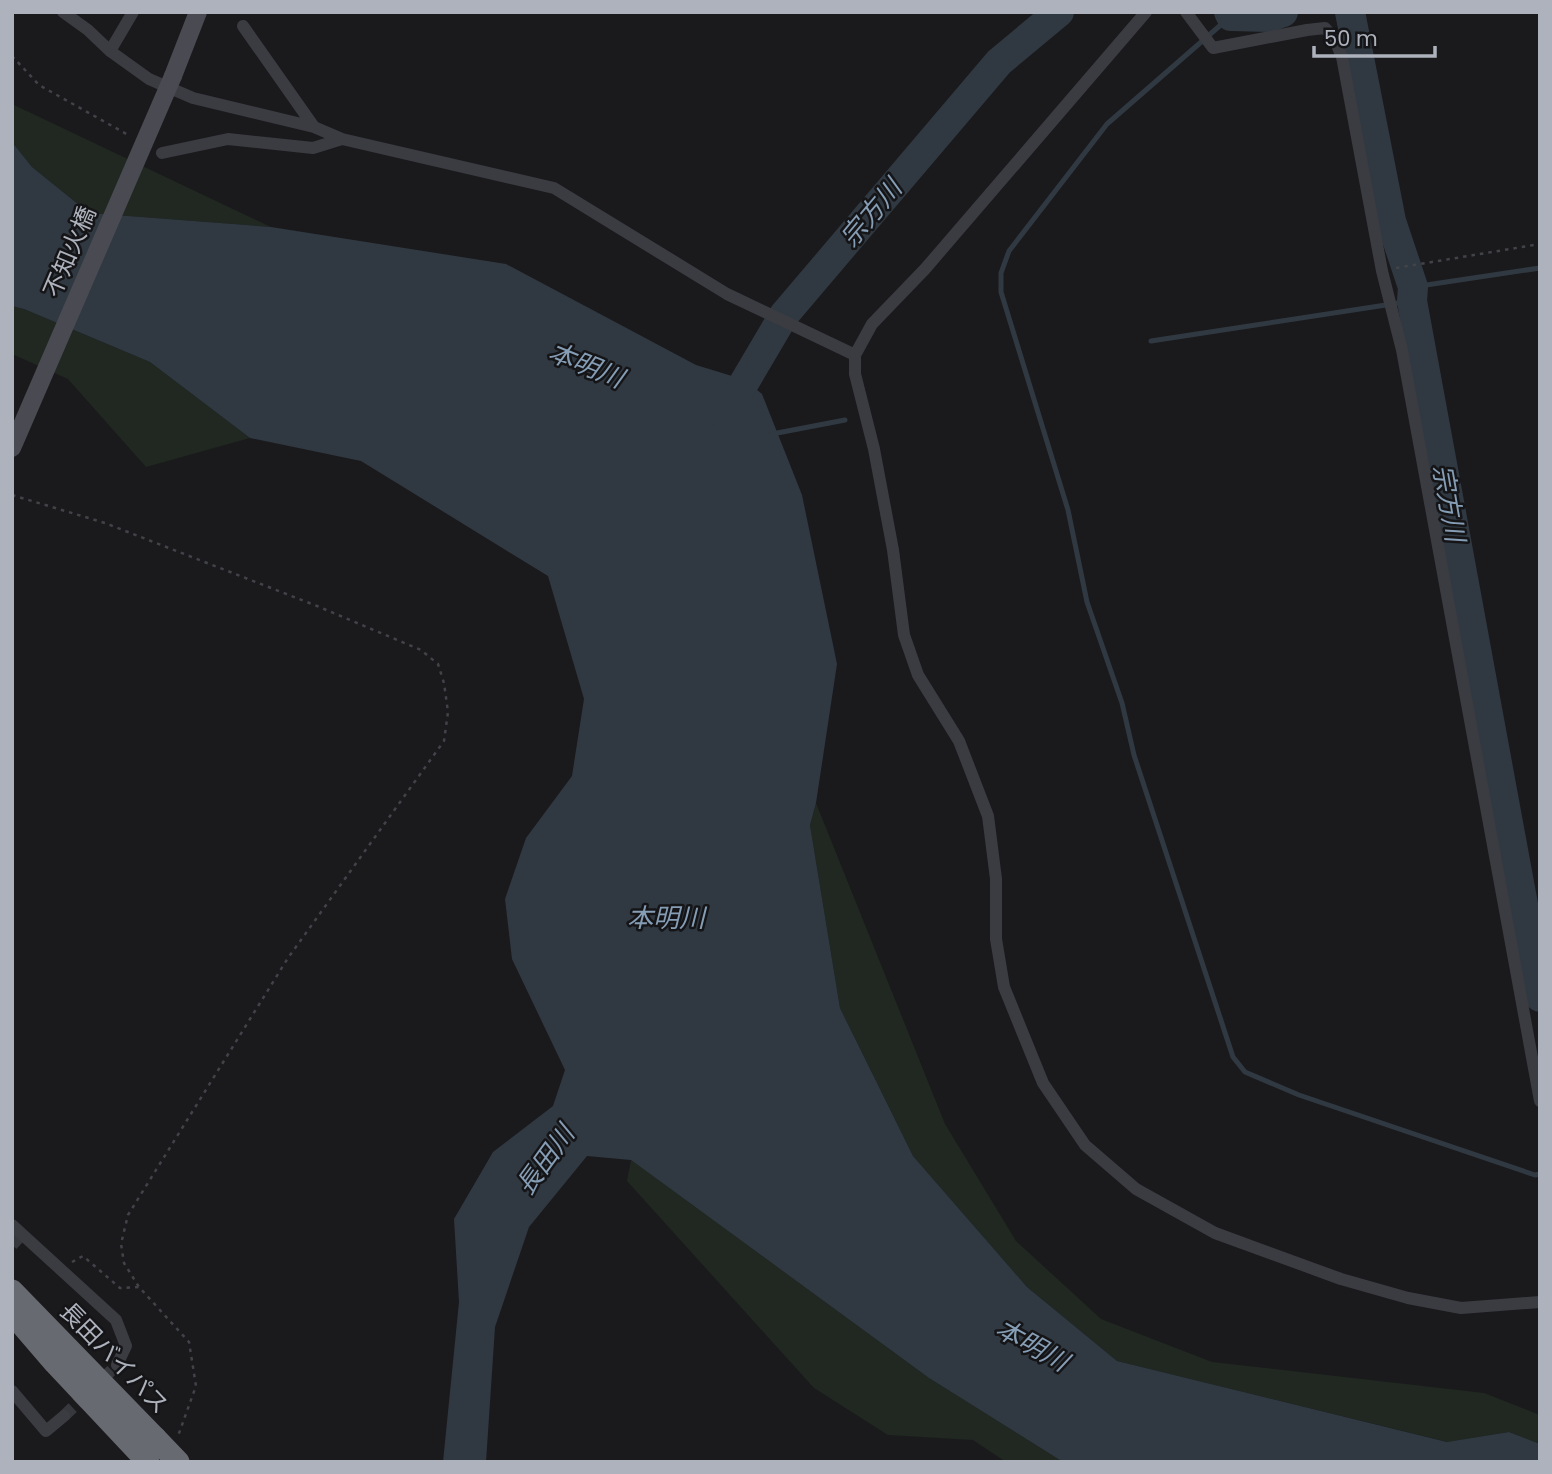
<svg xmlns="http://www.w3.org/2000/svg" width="1552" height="1474" font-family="Poppins,'Noto Sans JP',sans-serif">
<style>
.green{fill:#202821}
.water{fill:#303941}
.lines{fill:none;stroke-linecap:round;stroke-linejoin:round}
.stream{stroke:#303941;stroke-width:5}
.river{stroke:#303941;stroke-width:30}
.street-tunnel{stroke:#37383d;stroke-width:12;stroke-dasharray:12 6;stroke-linecap:butt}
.path{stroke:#424349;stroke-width:2.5;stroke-dasharray:3.5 5;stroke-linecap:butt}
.street{stroke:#3b3c42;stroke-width:12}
.secondary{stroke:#4a4b52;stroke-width:18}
.highway{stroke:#686a72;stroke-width:23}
.secondary-bridge{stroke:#4a4b52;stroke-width:18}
.highway-bridge{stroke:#686a72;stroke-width:23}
.labels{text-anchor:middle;stroke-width:5;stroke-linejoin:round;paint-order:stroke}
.street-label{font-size:24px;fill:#adb2bc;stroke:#151518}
.water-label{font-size:26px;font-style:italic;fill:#869eb5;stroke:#151518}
</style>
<rect width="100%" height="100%" fill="#1a1a1d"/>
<!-- green -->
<path class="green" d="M12 104 271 227 89 213 32 167 12 142Z
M12 306 24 309 150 362 250 438 146 467 68 379 12 354Z
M816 803 945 1124 1016 1241 1101 1319 1212 1362 1484 1393 1540 1415V1444L1509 1432 1448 1442 1117 1361 1027 1287 913 1156 840 1008 810 825Z
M631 1160 929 1378 1063 1462H1006L973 1440 888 1435 814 1388 627 1181Z"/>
<!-- water -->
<path class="water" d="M12 142 32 167 89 213 271 227 506 264 696 365 745 380 762 394 802 495 837 664 816 803 810 825 840 1008 913 1156 1027 1287 1117 1361 1447 1442 1509 1432 1540 1444V1462H1063L929 1378 631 1160 587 1156 529 1227 495 1327 486 1462H443L459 1302 454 1219 493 1152 553 1106 565 1070 512 959 505 899 526 838 572 776 584 699 548 576 361 461 250 438 150 362 24 309 12 306Z"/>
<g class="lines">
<!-- stream -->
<path class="stream" d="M1231 16 1107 124 1009 251 1001 273V292L1068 510 1087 602 1122 703 1134 755 1233 1057 1245 1072 1299 1095 1535 1175 1540 1174
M1413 287 1540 268
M1151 341 1412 301
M772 434 845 420"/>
<!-- river -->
<path class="river" d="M1229 12 1231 16 1269 17 1283 12
M1350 12 1391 221 1413 287 1412 301 1540 997
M725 415 784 315 999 62 1059 12"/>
<!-- street-tunnel -->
<path class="street-tunnel" d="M12 1245 22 1234
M64 1416 117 1365"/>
<!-- path -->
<path class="path" d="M12 56 39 85 130 136
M1396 268 1540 244
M12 495 105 523 317 606 421 650 438 664 444 683 448 712 444 741 288 958 128 1215 121 1244 124 1263 139 1287
M72 1262 83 1256 120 1288 139 1287 189 1342 196 1386 178 1436"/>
<!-- street -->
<path class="street" d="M63 12 88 30 110 51 149 79 193 98 314 127
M1146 12 925 269 872 324 855 355V374L874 449 893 550 904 635 918 675 959 741 988 816 996 879V939L1004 987 1043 1083 1085 1145 1136 1189 1215 1233 1341 1279 1408 1298 1461 1308 1540 1302
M1186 12 1213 48 1307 30 1325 28 1334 38 1342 57 1382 271 1402 350 1540 1101
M243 26 314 127 342 139 554 188 727 294 855 355
M110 51 133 12
M162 153 228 139 313 148 342 139
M12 1225 116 1320 126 1346 117 1365
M12 1391 46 1431 64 1416"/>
<!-- secondary -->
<path class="secondary" d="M173 76 198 12"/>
<!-- highway -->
<path class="highway" d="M12 1291 155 1438
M12 1313 55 1363 148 1462"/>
<!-- secondary-bridge -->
<path class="secondary-bridge" d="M12 448 173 76"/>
<!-- highway-bridge -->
<path class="highway-bridge" d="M155 1438 178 1462"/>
</g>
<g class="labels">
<!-- street labels -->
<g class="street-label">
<text transform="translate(70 252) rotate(-67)" y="8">不知火橋</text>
<text transform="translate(114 1358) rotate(46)" y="8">長田バイパス</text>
</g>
<!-- water labels -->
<g class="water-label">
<text transform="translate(871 213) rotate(-50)" y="9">宗方川</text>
<text transform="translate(586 365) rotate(22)" y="9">本明川</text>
<text transform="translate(1449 503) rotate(80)" y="9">宗方川</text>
<text x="666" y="927">本明川</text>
<text transform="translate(545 1160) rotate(-54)" y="9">長田川</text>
<text transform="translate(1032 1345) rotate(29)" y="9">本明川</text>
</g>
</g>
<!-- border -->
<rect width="1552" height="1474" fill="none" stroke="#adb2bc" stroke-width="28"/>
<!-- scale -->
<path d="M1314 46v10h121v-10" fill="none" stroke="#adb2bc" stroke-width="3.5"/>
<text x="1324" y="46" font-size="21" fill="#adb2bc" stroke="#151518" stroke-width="5" paint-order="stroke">50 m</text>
</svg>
